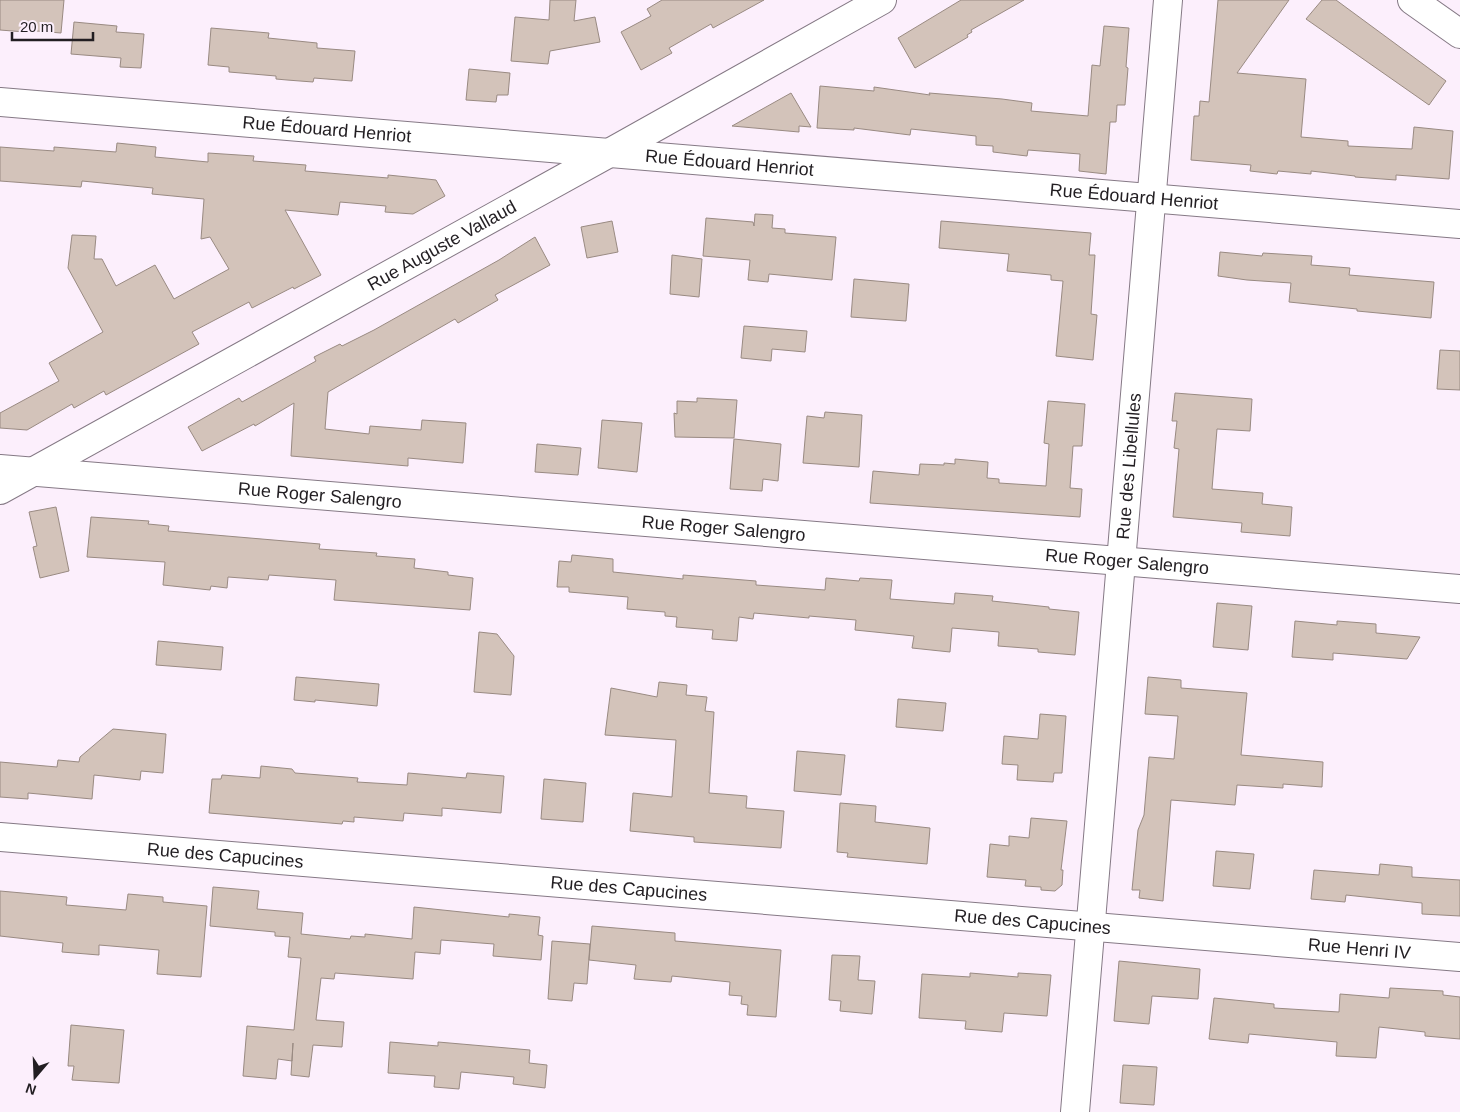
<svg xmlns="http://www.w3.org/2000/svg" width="1460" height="1112" font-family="Arial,sans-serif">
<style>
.building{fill:#d3c3ba;stroke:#998a82}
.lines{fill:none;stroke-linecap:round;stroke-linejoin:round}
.minor-casing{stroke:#857985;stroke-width:30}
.minor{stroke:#fff;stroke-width:28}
.labels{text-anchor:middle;stroke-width:4;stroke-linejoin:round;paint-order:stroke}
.street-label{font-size:18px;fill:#221e22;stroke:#fceffc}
</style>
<rect width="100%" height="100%" fill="#fceffc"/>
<!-- building -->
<path class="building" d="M0 0H64L61 33 25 30V32L0 30Z
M550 0H576L574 21 595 17 600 42 550 51 548 64 511 61 515 17 549 20Z
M662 0H764L713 28 711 24 669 48 672 53 641 70 621 32 651 16 647 9Z
M961 0H1024L971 30 972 32 967 35 968 37 915 68 898 38Z
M1218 0H1289L1237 73 1306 79 1301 137 1348 141V146L1412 149 1414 127 1453 131 1449 179 1396 175V180L1355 177V176L1311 171V174L1278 171 1277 174 1250 171 1251 165 1191 160 1194 116H1199L1200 101 1209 102Z
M1322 0H1336L1446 81 1429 105 1306 19Z
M74 22 117 26 116 32 144 34 141 68 120 67 121 58 71 54Z
M1104 26 1129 28 1126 67 1128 68 1125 105H1117L1116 122H1110L1106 174 1079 171 1080 154 1028 150 1027 156 993 152V146L976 145V136L911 129 910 135 854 128V130L817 128 820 86 874 91V87L930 95 929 93 1002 99 1032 103 1031 111 1088 116 1092 65 1100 66Z
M211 28 269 33 268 38 317 43V48L355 51 352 81 314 78 313 82 287 80 276 79V76L229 72V67L208 65Z
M469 69 510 73 508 95H497L496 102 466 100Z
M791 93 811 127 799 126V132L732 126Z
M117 143 156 147 155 157 208 162V153L254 156 253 161 306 165 305 171 388 178V175L427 179 436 180 445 196 413 214 385 212 386 206 340 202 338 215 285 210 321 275 294 289 293 287 252 308 249 302 192 332 199 344 106 395 104 391 74 408 72 404 27 430 0 428V413L59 381 49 363 103 332 68 268 72 235 96 236 94 259H102L116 286 155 265 174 299 229 269 210 237 201 239 204 199 152 194 153 188 82 181 81 187 0 181V147L54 151V147L116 152Z
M755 214 773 215 772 228 785 229V233L836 237 832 280 769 274 768 282 748 280 750 260 703 256 706 218 753 222 754 226Z
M612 221 618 252 587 258 581 227Z
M941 221 1091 233 1089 255H1095L1091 314 1097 315 1093 360 1056 356 1063 281 1051 280V275L1007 271 1009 254 939 248Z
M535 237 550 265 495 295 498 300 458 323 455 319 328 392 325 429 369 434 370 426 421 430 422 420 466 423 463 463 408 458V466L291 456 294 403 255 426 254 424 202 451 188 427 239 398 242 402 316 361 314 357 340 344 342 346 374 330 499 260Z
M1220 252 1262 256 1263 253 1312 256 1311 265 1350 268 1349 275 1434 282 1431 318 1357 311V309L1289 302 1291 283 1247 280 1218 276Z
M672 255 702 259 699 297 670 294Z
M854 279 909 284 906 321 851 317Z
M744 326 807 331 805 352 772 349 771 361 741 358Z
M1440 350 1460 351V390L1437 389Z
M1175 393 1252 399 1250 431 1217 429 1212 489 1263 493 1262 504 1292 507 1290 536 1241 532 1242 523 1173 517 1179 449 1174 448 1177 421H1172Z
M697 398 737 400 734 438 675 437 674 413 677 414V401L697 402Z
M1048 401 1085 404 1082 446H1073L1070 488 1082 489 1080 517 870 503 873 471 919 475 920 464 944 465V463L955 464V459L988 462 987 478 999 479V483L1046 486 1049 444 1044 443Z
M825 412 862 415 859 467 803 463 807 416 824 418Z
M602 420 642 423 637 472 598 468Z
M734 439 781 444 778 481 763 479 762 491 730 489Z
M537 444 581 448 578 475 535 472Z
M56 507 69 571 40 578 33 547 37 546 29 512Z
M91 517 149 521 148 524 169 526 168 531 320 544 319 549 377 553 376 556 415 559 414 568 448 572V575L473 578 470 610 334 600 336 580 269 575 268 580 228 577 227 588 211 586 210 590 163 585 165 562 87 557Z
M572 555 613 559V572L683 579V575L756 581V585L825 590 826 578 859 581 860 578 892 580 890 599 954 604 955 593 993 596 992 601 1049 607V609L1079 612 1075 655 1038 652V649L998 646 999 632 952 628 950 652 912 648 914 636 855 630 856 620 809 616V618L754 613 753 619 739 617 737 641 712 639 713 630 676 627 677 617 665 616V612L627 609 628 597 569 592V587H557L559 561 571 562Z
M1217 603 1252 606 1248 650 1213 647Z
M1295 621 1337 625V621L1376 624V633L1420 637 1407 659 1333 653V660L1292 657Z
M479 632 497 634 514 656 511 695 474 692Z
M158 641 223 647 221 670 156 665Z
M296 677 379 684 377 706 315 700V702L294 700Z
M1148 677 1181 680V688L1247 693 1241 755 1323 762 1322 787 1283 784V788L1237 785 1235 805 1171 800 1163 901 1139 898 1140 890H1132L1138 830 1144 815 1149 757 1174 759 1178 716 1145 714Z
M659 682 687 685 686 695 707 697 705 711 714 712 709 793 747 796 746 808 784 811 781 848 694 842V837L630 831 633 793 672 797 676 740 605 735 611 688 657 697Z
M898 699 946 703 943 731 896 727Z
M1040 714 1066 716 1062 773H1054L1053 782 1017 780 1018 765 1002 764 1004 736 1038 739Z
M113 729 166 734 163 773 141 771 140 780 94 775 92 799 28 793V799L0 797V762L57 767 58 760 79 762 80 757Z
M797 751 845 755 841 795 794 791Z
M261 766 292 769 295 773 358 778 357 782 407 785 408 773 466 778 467 773 504 776 501 813 442 808V816L404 813 403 821 354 817V822L343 821 342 824 209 813 212 779H221L222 775 260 778Z
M544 779 586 783 583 822 541 819Z
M840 803 876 806 875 822 930 828 927 864 847 857 848 853 837 852Z
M1031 818 1067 821 1061 870H1063L1062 885 1055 891 1041 890V887L1025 886 1026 880 987 877 990 844 1009 846V836L1029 838Z
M1216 851 1254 854 1250 889 1213 886Z
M1380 864 1412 867V877L1460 880V916L1422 914V903L1346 895 1345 902 1311 899 1314 870 1379 875Z
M213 887 259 891 257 909 303 913 301 934 350 939 351 936 365 937V934L412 939 414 907 509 917V914L540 917 538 935 543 936 541 960 493 956 494 944 441 940 440 954 415 952 413 979 335 973 334 979 321 978 316 1020 344 1022 342 1047 313 1045 309 1077 291 1075 293 1043 292 1061 278 1059 276 1079 243 1076 247 1026 294 1030 301 958 288 957 290 937 275 936V932L210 926Z
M0 891 67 897 66 905 126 910 128 894 163 897V902L207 906 201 977 157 974 159 950 99 945V955L62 952 63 943 0 936Z
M592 926 675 933V941L781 950 776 1017 747 1015 748 1005 741 1004 742 996 729 995 730 982 672 976 671 982 634 979 636 965 589 960Z
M552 941 590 944 587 984 574 983 572 1001 548 999Z
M832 955 860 956 858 980 875 981 872 1014 840 1011 841 1001 829 1000Z
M1119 961 1200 969 1198 999 1152 996 1149 1024 1114 1021Z
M970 973 1018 977V973L1051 975 1047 1016 1004 1013 1002 1032 965 1029 966 1021 919 1018 922 974 970 977Z
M1390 988 1443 991V995L1460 997V1039L1425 1036V1032L1379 1027 1376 1058 1336 1056 1337 1042 1249 1034 1248 1043 1209 1039 1214 998 1274 1004V1008L1339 1012 1340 994 1389 998Z
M71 1025 124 1030 119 1083 72 1080 74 1066H68Z
M390 1042 438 1046V1042L530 1050 529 1063 547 1065 545 1088 513 1084 514 1077 461 1072 459 1089 434 1087 435 1076 388 1073Z
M1123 1065 1157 1067 1154 1105 1120 1103Z"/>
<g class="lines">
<!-- minor casing -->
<g class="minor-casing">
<g id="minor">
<path d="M1412 0 1460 34"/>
<path id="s1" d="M0 102 1460 224"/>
<path id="s2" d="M0 469 1460 589"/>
<path id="s3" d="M0 490 611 152 882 0"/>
<path id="s4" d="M0 837 1460 957"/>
<path id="s5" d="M1075 1112 1168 0"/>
</g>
</g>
<!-- minor -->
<use href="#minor" class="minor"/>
</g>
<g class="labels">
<!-- street labels -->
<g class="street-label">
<text dy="6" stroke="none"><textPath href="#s1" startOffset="328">Rue Édouard Henriot</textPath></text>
<text dy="6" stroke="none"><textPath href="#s1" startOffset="732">Rue Édouard Henriot</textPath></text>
<text dy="6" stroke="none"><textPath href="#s1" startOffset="1138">Rue Édouard Henriot</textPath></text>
<text dy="6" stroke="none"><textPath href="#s3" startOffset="505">Rue Auguste Vallaud</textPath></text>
<text dy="6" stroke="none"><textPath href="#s5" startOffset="648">Rue des Libellules</textPath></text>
<text dy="6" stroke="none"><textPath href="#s2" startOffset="321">Rue Roger Salengro</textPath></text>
<text dy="6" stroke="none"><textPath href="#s2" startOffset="726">Rue Roger Salengro</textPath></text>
<text dy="6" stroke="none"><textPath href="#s2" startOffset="1131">Rue Roger Salengro</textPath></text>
<text dy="6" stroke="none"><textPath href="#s4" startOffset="226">Rue des Capucines</textPath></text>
<text dy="6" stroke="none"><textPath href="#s4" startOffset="631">Rue des Capucines</textPath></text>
<text dy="6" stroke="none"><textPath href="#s4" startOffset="1036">Rue des Capucines</textPath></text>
<text dy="6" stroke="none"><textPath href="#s4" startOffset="1364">Rue Henri IV</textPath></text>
</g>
</g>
<!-- north arrow -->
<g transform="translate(35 1077) rotate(199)" stroke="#fceffc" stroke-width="4" paint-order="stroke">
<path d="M0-4L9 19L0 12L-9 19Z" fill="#221e22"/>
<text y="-8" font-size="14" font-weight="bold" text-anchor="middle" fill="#221e22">N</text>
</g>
<!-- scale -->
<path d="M12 32v8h81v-8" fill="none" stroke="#221e22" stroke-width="2.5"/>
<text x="20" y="32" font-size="15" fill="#221e22" stroke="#fceffc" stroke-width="4" paint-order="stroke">20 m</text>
</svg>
